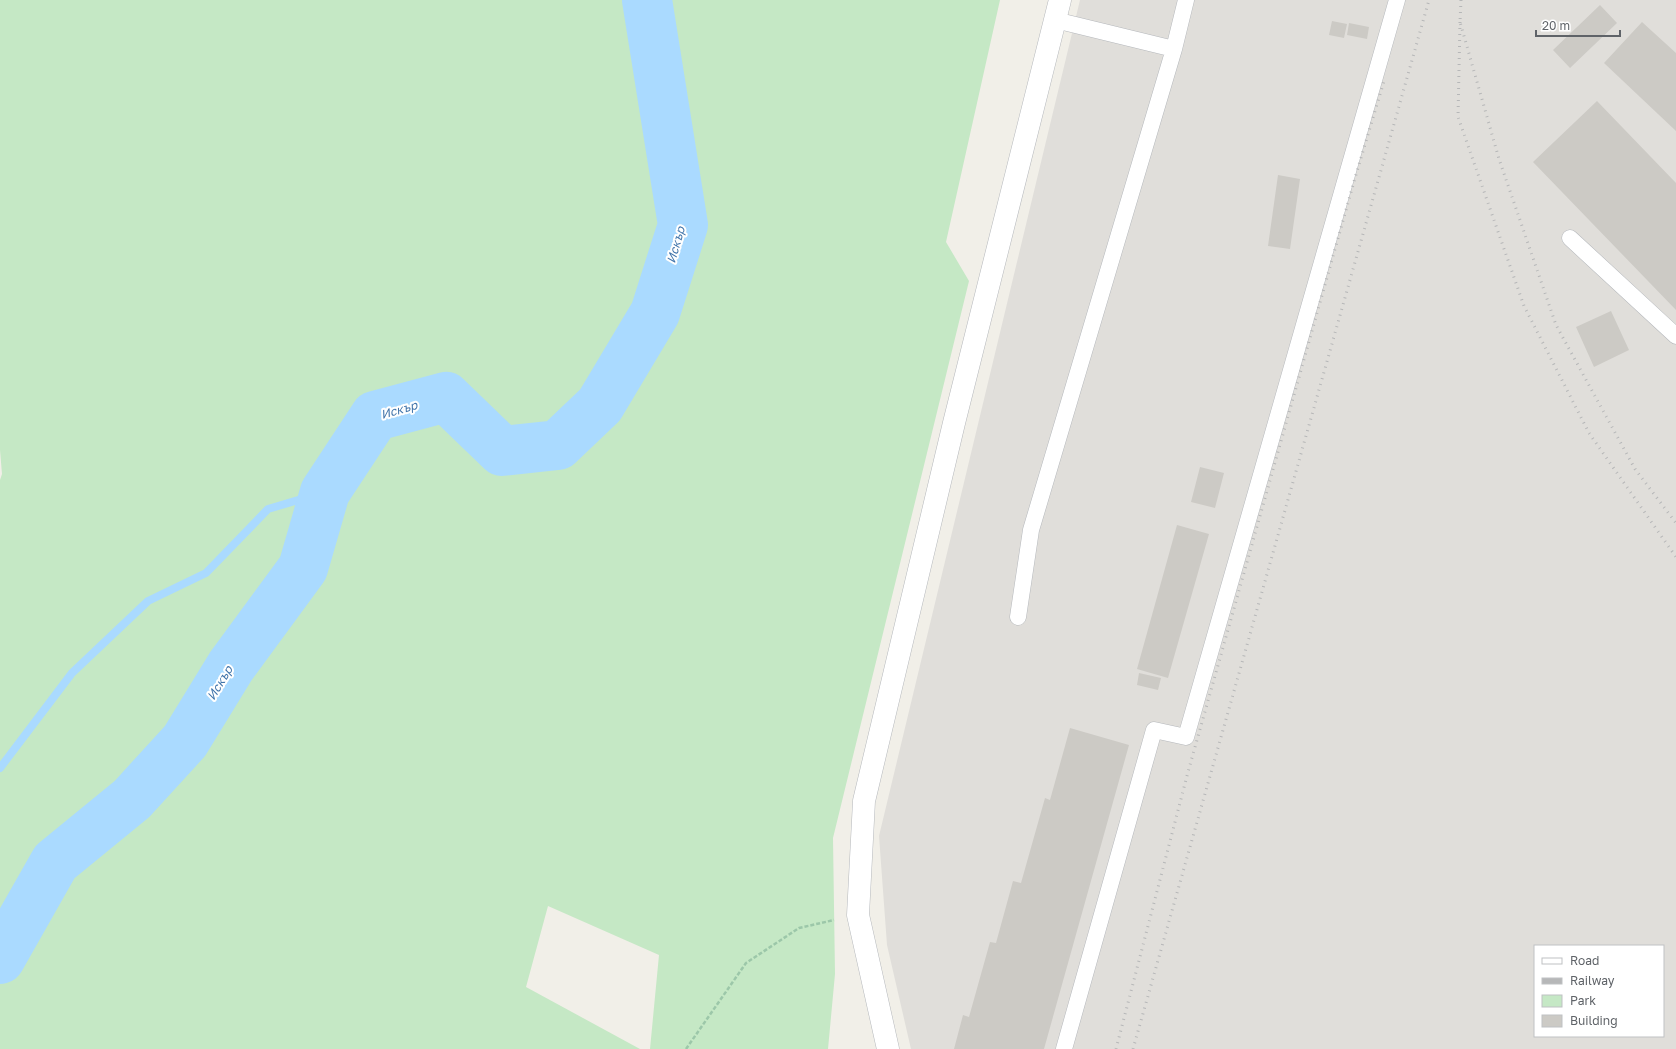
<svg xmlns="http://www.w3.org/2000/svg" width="1676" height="1049" font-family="'Golos Text',sans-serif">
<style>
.industrial{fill:#e0deda;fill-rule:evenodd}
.green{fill:#c5e8c5}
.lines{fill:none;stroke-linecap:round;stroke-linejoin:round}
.stream{stroke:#aadaff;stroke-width:8}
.river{stroke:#aadaff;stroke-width:50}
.building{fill:#cccac5}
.service-casing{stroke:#b5b8bc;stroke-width:17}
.minor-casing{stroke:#b5b8bc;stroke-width:23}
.path{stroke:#9cc7a9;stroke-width:2.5;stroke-dasharray:4 2;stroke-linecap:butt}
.service{stroke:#fff;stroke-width:16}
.minor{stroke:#fff;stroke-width:22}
.rail{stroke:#b6b7b8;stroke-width:3;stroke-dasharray:1 5;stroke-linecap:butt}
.labels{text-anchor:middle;stroke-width:4;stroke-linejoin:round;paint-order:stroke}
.water-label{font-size:12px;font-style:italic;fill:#4174aa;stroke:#fff}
</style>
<rect width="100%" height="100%" fill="#f1efe8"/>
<!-- industrial -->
<path class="industrial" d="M1080 0H1676V1049H911L887 945 879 836ZM1535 946H1663V1036H1535Z"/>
<!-- green -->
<path class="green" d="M0 0H1000L946 242 969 281 833 838 835 974 828 1049H650L659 955 548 906 526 987 640 1049H0V480L2 474 0 450Z"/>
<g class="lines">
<!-- stream -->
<path class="stream" d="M0 768 72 673 148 601 206 573 268 509 325 492"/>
<!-- river -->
<path class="river" d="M0 959 55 862 132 799 185 741 231 666 303 568 325 492 375 416 446 397 502 451 558 445 600 405 655 313 683 225 647 0"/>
</g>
<!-- building -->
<path class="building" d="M1600 5 1617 23 1570 68 1553 50Z
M1332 21 1347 24 1344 38 1329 35Z
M1642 22 1676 53V131L1604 63Z
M1349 23 1369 27 1367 39 1347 35Z
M1597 101 1676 183V310L1533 162Z
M1278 175 1300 179 1290 249 1268 246Z
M1611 311 1629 350 1594 367 1576 327Z
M1200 467 1224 473 1215 508 1191 502Z
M1177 525 1209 534 1168 678 1137 669Z
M1139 673 1161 678 1158 690 1137 685Z
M1070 728 1129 745 1044 1049H954L963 1015 969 1017 990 942 996 943 1013 881 1021 883 1045 798 1050 800Z"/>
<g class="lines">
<!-- service casing -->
<g class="service-casing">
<path id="service" d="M1174 49 1186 0
M1570 238 1676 336
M1018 617 1031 530 1174 49 1055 20
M1064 1049 1154 730 1186 737 1397 0"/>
</g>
<!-- minor casing -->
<g class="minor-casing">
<path id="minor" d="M888 1049 858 915 864 801 954 423 1060 0"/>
</g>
<!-- path -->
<path class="path" d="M686 1049 746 963 799 928 834 920"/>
<!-- service -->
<use href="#service" class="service"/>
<!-- minor -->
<use href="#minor" class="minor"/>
<!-- rail -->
<path class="rail" d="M1461 0 1460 22 1499 159 1556 325 1635 469 1676 523
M1460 22 1458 117 1524 306 1589 433 1676 557
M1116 1049 1188 772 1355 178 1384 81
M1133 1049 1429 0"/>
</g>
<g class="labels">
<!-- water labels -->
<g class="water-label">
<text transform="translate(676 245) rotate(-74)" y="4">Искър</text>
<text transform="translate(399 410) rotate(-16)" y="4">Искър</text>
<text transform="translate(220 683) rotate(-59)" y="4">Искър</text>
</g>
</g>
<!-- legend -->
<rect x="1534" y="945" width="130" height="92" fill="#ffffff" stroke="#bfc1c3"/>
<rect x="1542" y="958" width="20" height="6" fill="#ffffff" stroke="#bfc1c3"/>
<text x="1570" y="965" font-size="12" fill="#5f6368">Road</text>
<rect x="1542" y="978" width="20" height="6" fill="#b6b7b8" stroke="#bfc1c3"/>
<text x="1570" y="985" font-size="12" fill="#5f6368">Railway</text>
<rect x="1542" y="995" width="20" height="12" fill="#c5e8c5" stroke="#bfc1c3"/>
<text x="1570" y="1005" font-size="12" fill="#5f6368">Park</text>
<rect x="1542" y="1015" width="20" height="12" fill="#cccac5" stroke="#bfc1c3"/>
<text x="1570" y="1025" font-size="12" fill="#5f6368">Building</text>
<!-- scale -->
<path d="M1536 30v6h84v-6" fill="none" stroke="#5f6368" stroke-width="2"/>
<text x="1542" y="30" font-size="12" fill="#5f6368" stroke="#ffffff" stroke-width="3" paint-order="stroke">20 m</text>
</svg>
